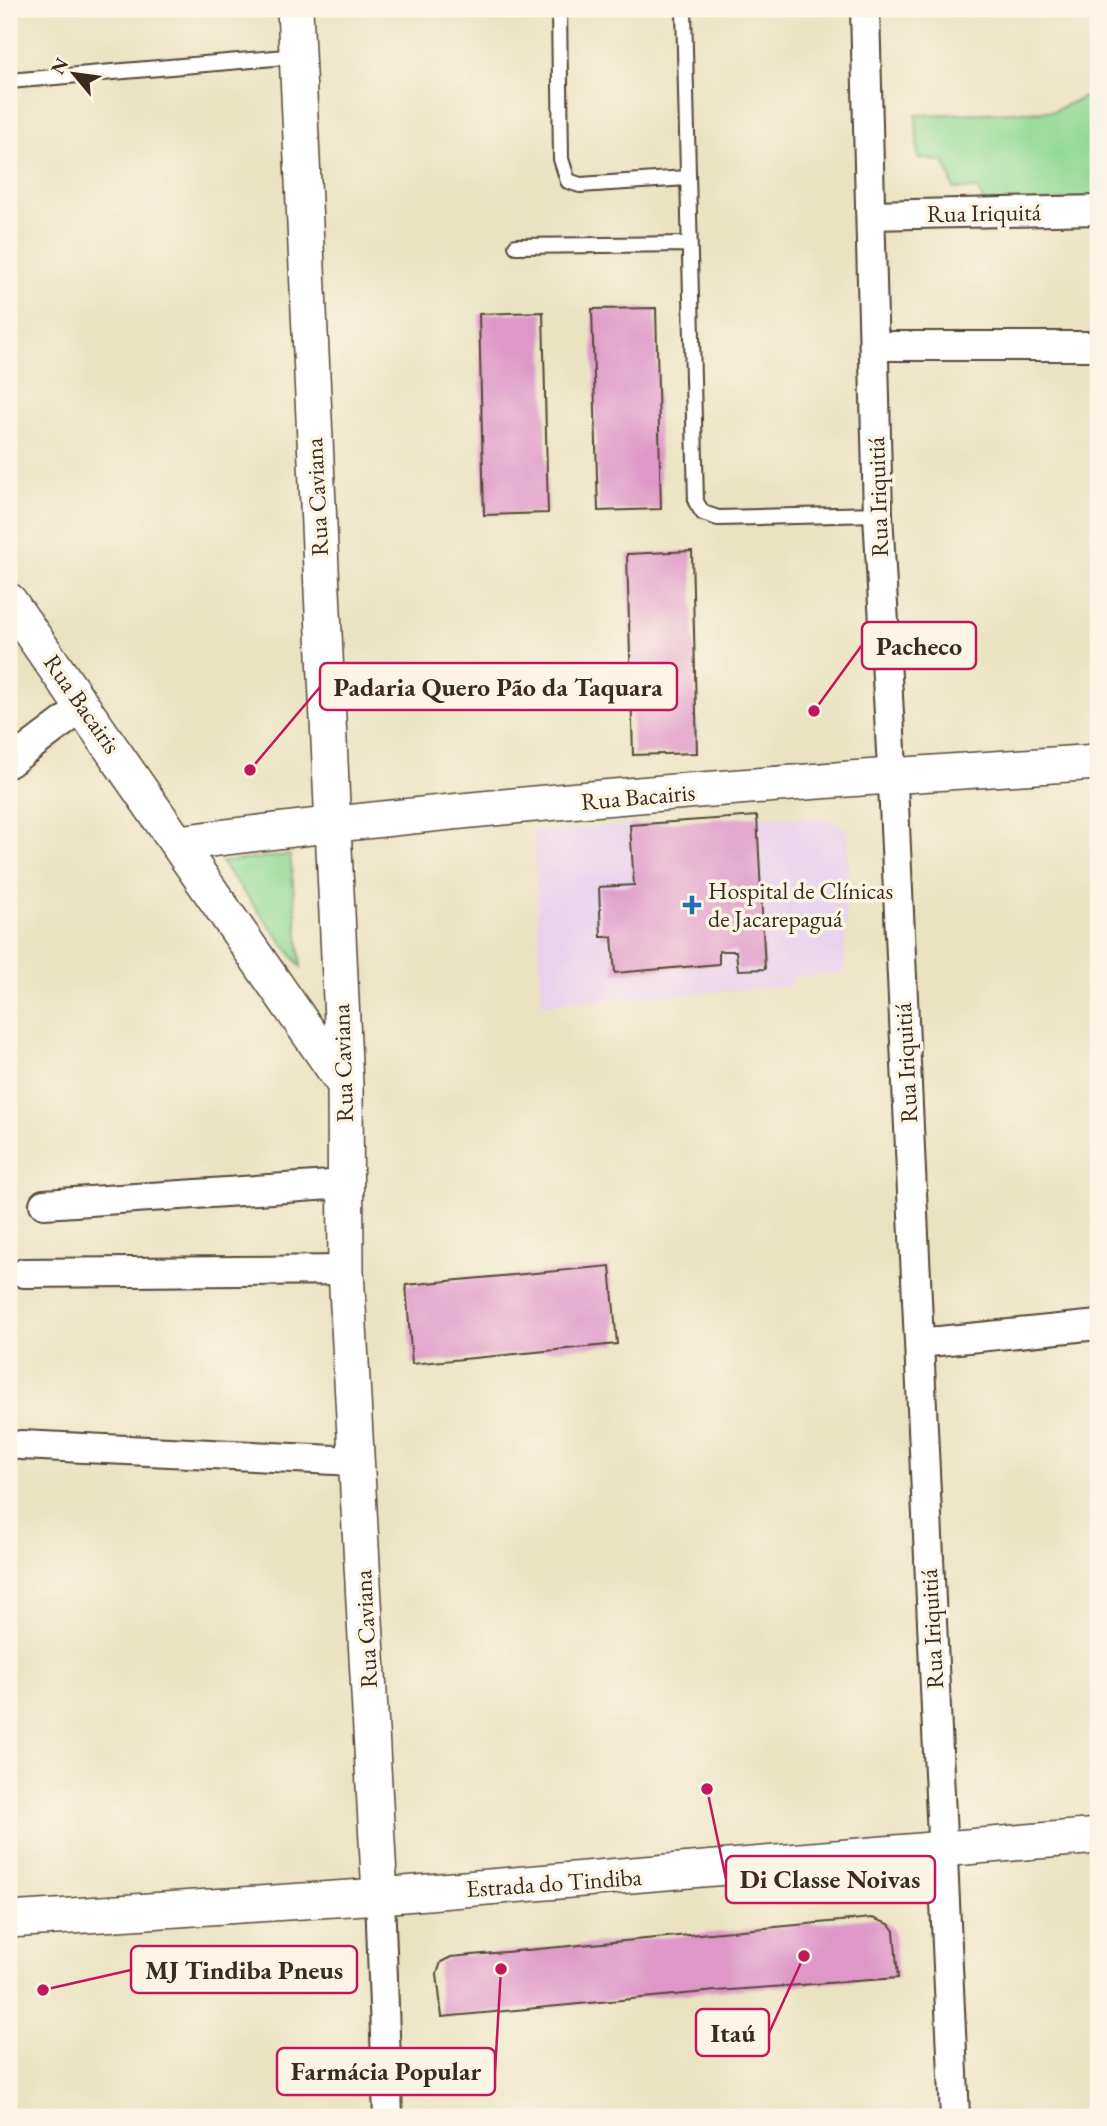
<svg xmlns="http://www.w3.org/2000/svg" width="1107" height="2126" font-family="'EB Garamond',serif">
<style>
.built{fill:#e9d2ed}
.green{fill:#90d995;stroke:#66825a;stroke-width:2}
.building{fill:#de97c8}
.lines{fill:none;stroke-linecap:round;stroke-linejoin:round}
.service-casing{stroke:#554637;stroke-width:18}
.minor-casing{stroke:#554637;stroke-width:32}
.tertiary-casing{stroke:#554637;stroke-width:38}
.service{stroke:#fff;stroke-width:14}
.minor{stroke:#fff;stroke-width:28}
.tertiary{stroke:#fff;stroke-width:35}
.poi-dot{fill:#1f6fb2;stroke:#fcf5e5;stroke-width:2.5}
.labels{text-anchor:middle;stroke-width:7;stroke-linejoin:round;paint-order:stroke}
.street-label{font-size:24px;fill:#3b2a1e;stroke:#fcf5e5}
.poi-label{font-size:24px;fill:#3b2a1e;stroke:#fcf5e5;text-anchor:start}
.leader{fill:none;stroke:#c2185b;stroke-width:2.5}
.callout-dot{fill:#c2185b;stroke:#fcf5e5;stroke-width:2.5}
.callout{fill:#fcf5e5;stroke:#c2185b;stroke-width:2.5}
.callout-label{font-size:26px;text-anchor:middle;font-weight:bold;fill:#3b2a1e}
</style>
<rect width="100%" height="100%" fill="#fcf5e5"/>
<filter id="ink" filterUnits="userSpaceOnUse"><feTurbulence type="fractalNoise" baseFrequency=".0143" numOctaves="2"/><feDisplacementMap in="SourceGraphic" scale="14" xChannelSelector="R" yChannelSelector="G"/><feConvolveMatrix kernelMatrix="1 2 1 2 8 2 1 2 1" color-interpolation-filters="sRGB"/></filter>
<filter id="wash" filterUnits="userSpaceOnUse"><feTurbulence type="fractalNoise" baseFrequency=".00686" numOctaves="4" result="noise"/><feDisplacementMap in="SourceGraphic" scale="28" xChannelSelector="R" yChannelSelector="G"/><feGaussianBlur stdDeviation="1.57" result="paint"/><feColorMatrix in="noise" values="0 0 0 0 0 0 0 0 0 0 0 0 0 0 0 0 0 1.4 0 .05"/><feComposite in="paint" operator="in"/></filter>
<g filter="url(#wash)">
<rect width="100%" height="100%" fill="#eae3c2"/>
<!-- built -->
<path class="built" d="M757 816 827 819 845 828 849 837 844 973 793 978V986L542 1005 533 831Z"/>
<!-- green -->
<path class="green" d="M1098 91V200L984 204 978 189H954L945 162 918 158 916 115 1053 111Z
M290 855 301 967 221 862Z"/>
<g id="blocks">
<!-- building -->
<path class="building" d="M656 308 661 509 598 511 592 309Z
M543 312 548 513 484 515 479 314Z
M692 551 697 753 633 755 627 554Z
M757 816 765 969 738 970 736 951H719V964L615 973 612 937H601L599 887 634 885 630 825Z
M610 1266 617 1344 412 1364 406 1285Z
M872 1918 889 1924 894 1931 898 1978 716 1991 442 2017 437 1974 441 1962 451 1957Z"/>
</g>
</g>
<g filter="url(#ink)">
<use href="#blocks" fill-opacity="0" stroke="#554637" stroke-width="2"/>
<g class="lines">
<!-- service casing -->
<g class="service-casing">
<path id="service" d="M559 9 561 159 568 181 580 185 687 178
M684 9 696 502 703 513 718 518 878 514
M9 81 297 56
M516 246 688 244"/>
</g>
<!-- minor casing -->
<g class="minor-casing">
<path id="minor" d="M865 9 878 514 894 805 955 2117
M871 215 1098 210
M874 346H1098
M9 763 83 707
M44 1204 346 1184
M24 1273 346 1270
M919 1343 1098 1325
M21 1445 356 1461
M380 1896 388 2117"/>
</g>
<!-- tertiary casing -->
<g class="tertiary-casing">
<path id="tertiary" d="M295 9 345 1085 346 1270 380 1896
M9 601 345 1085
M179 843C484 803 792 782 1098 762
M9 1920 380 1896 1098 1836"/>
</g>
<!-- service -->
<use href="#service" class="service"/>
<!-- minor -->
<use href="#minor" class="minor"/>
<!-- tertiary -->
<use href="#tertiary" class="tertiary"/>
</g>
</g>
<!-- markers -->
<path class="poi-dot" d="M688.5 894.5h7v7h7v7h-7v7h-7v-7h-7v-7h7z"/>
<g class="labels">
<!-- street labels -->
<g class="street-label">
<text transform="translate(984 213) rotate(-1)" y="8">Rua Iriquitá</text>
<text transform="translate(317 497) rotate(-93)" y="8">Rua Caviana</text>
<text transform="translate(878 497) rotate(-92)" y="8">Rua Iriquitiá</text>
<text transform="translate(82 704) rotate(55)" y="8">Rua Bacairis</text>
<text transform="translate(638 797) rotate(-5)" y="8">Rua Bacairis</text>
<text transform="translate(343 1063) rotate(-92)" y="8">Rua Caviana</text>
<text transform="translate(906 1063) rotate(-93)" y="8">Rua Iriquitiá</text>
<text transform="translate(366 1629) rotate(-93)" y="8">Rua Caviana</text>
<text transform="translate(932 1629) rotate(-93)" y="8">Rua Iriquitiá</text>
<text transform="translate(554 1883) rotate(-4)" y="8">Estrada do Tindiba</text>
</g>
<!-- poi labels -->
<g class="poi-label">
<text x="708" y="899">Hospital de Clínicas<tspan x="708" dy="28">de Jacarepaguá</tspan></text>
</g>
</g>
<!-- callouts -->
<path class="leader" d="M814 711L862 645M250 770L320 687M707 1789L726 1879M43 1990L131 1970M804 1956L769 2033M501 1969L495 2071"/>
<g class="callout-dot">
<circle cx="814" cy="711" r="7"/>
<circle cx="250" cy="770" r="7"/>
<circle cx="707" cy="1789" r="7"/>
<circle cx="43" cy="1990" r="7"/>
<circle cx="804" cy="1956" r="7"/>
<circle cx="501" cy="1969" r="7"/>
</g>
<g class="callout">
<rect x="862" y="622" width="114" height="47" rx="7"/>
<rect x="320" y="663" width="357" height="47" rx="7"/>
<rect x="726" y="1856" width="209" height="47" rx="7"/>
<rect x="131" y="1946" width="226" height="47" rx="7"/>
<rect x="696" y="2009" width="73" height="47" rx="7"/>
<rect x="277" y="2048" width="218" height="47" rx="7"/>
</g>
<g class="callout-label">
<text x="919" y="655">Pacheco</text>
<text x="498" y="696">Padaria Quero Pão da Taquara</text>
<text x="830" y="1888">Di Classe Noivas</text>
<text x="244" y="1979">MJ Tindiba Pneus</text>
<text x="733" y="2042">Itaú</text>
<text x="386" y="2080">Farmácia Popular</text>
</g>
<!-- margin -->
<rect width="1107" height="2126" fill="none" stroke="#fcf5e5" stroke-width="35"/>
<!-- north arrow -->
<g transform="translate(74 74) rotate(299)" stroke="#fcf5e5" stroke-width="5" paint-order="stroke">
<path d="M0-5L12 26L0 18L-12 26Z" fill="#3b2a1e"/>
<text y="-10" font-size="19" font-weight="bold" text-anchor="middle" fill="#3b2a1e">N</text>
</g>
</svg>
